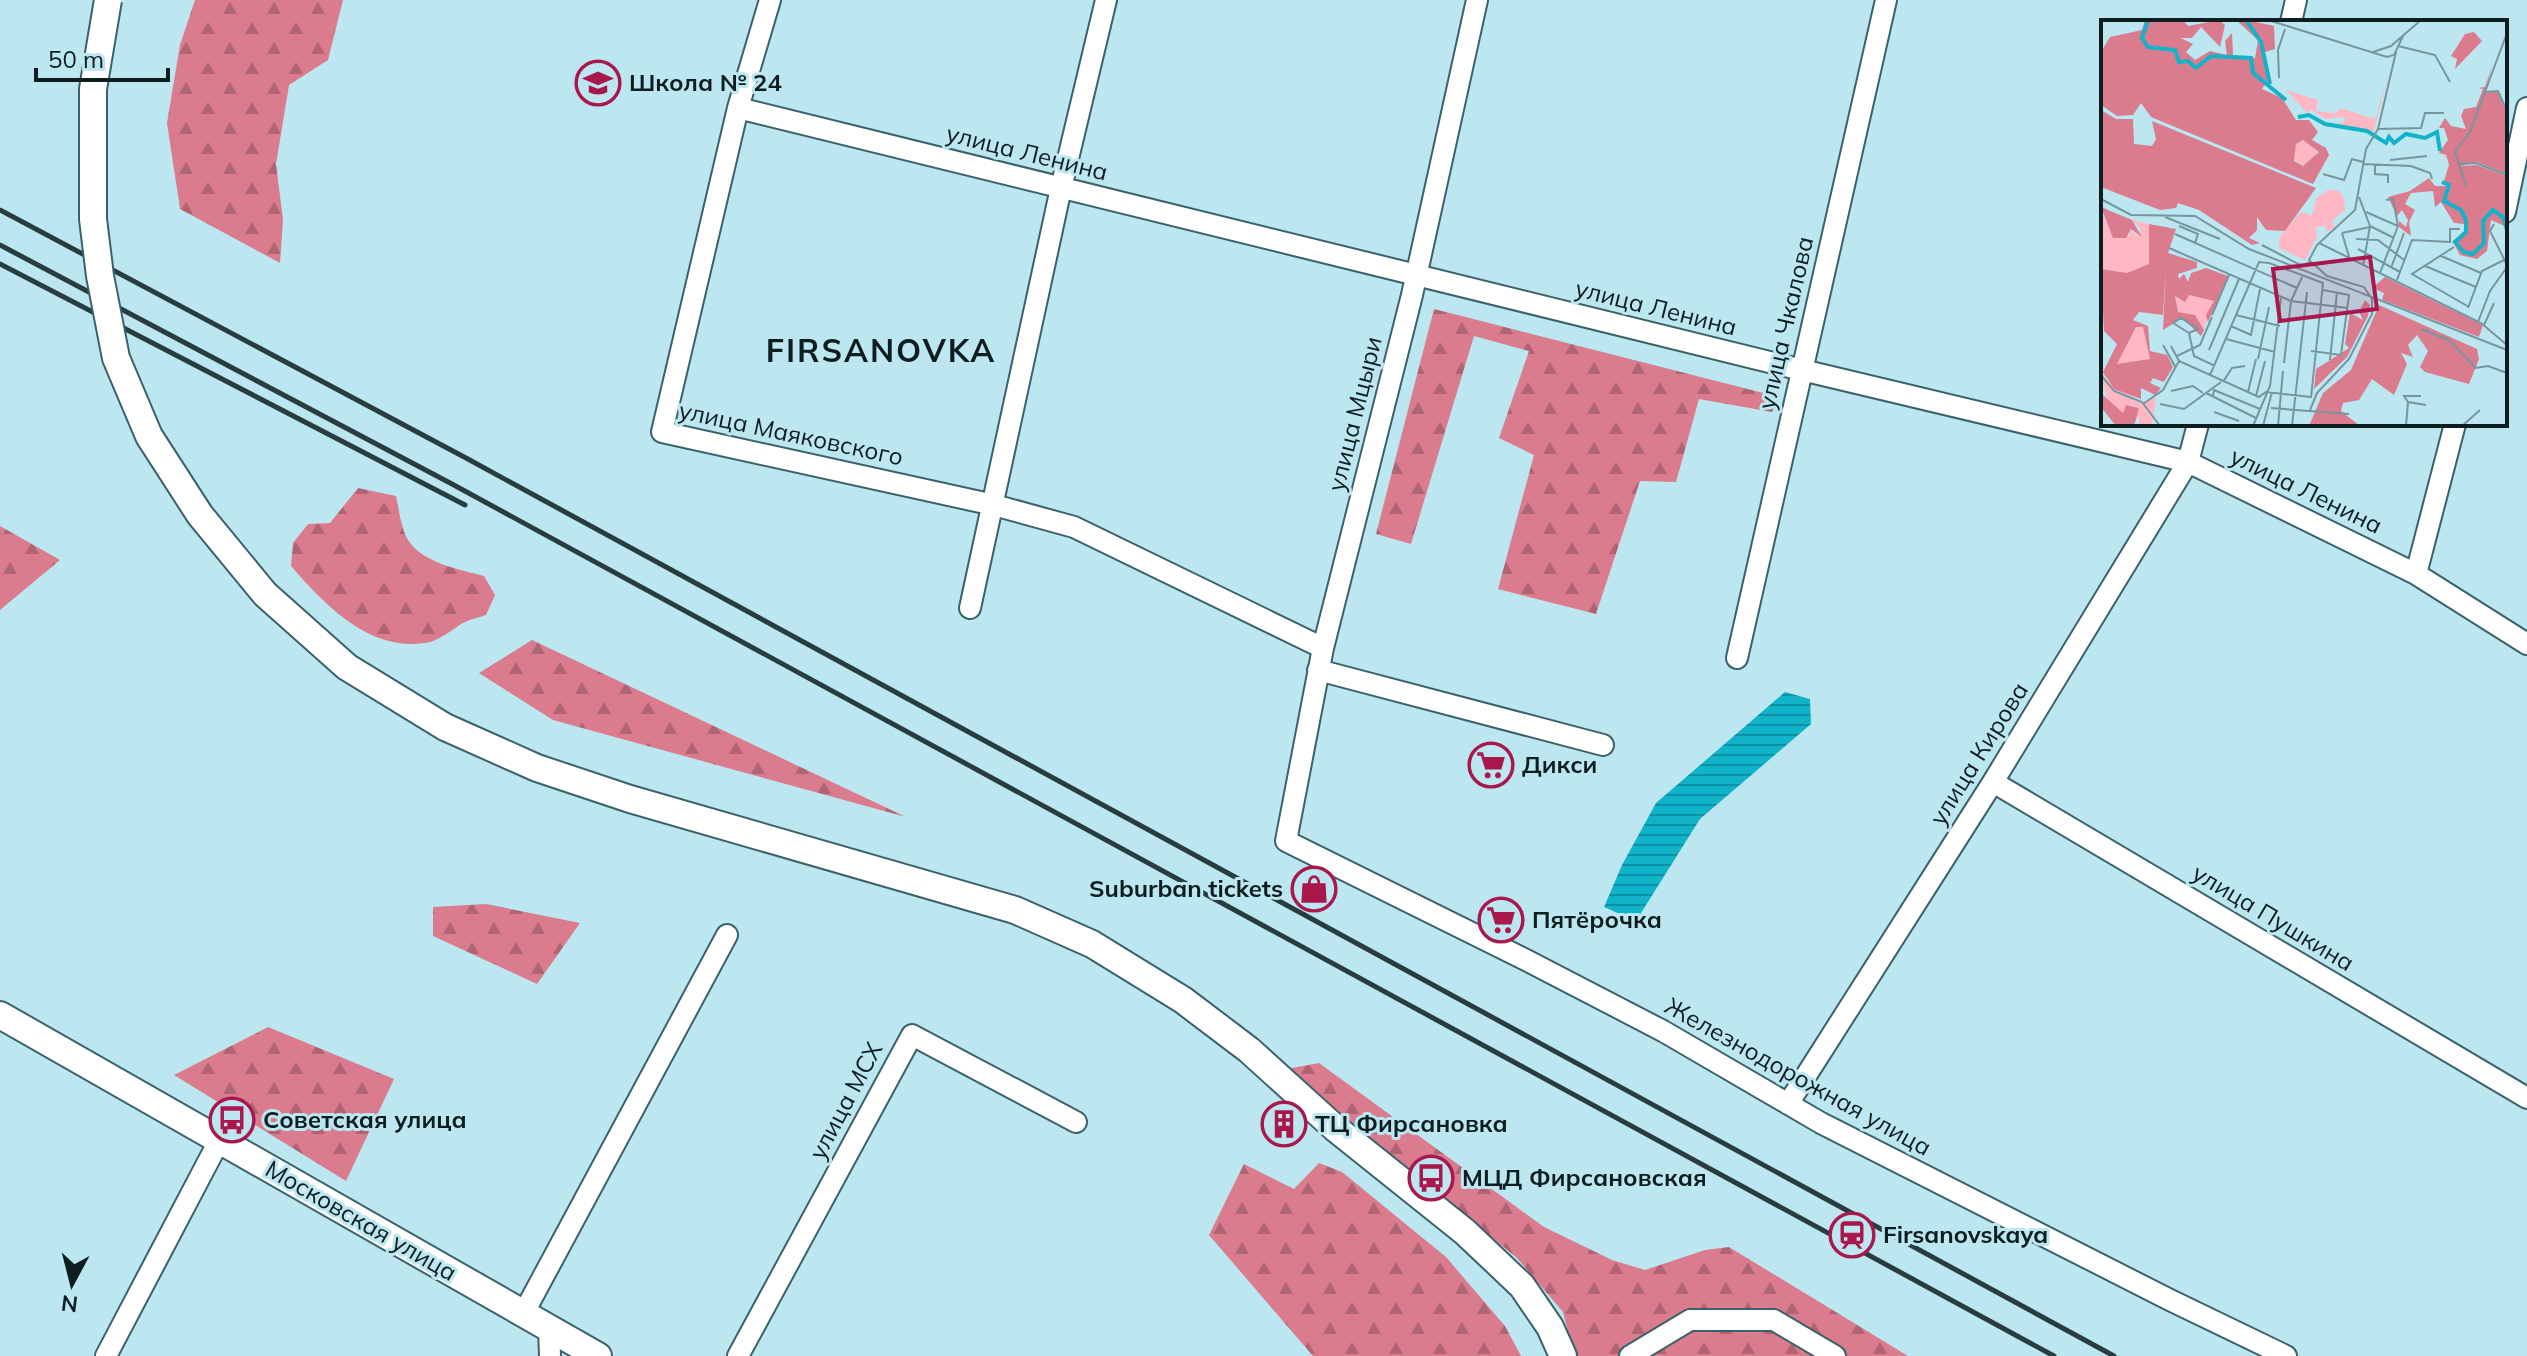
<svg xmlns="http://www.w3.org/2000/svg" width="2527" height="1356" font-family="Mulish,sans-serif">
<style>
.forest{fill:url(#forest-firs)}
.water{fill:url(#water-rules)}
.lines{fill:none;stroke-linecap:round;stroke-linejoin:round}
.minor-casing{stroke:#3b626a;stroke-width:24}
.tertiary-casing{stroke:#3b626a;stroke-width:30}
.minor{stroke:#fff;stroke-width:20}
.tertiary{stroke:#fff;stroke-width:26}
.rail{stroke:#283d40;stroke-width:5}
.tertiary-bridge-casing{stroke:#3b626a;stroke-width:30;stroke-linecap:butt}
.tertiary-bridge{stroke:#fff;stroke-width:26}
.labels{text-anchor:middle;stroke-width:6;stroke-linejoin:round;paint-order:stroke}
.poi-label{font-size:24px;font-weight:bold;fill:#0d1d20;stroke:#bce7f0;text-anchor:start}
.street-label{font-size:24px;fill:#0d1d20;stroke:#bce7f0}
.district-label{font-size:32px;font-weight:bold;letter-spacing:2px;fill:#0d1d20;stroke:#bce7f0}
.inset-river{fill:none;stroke:#11b3c9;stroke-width:4}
.inset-road{fill:none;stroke:#76969d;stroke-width:2}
.view{fill:#aa174c;fill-opacity:0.15;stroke:#aa174c;stroke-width:4}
.inset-edge{fill:none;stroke:#0d1d20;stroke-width:4}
</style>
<defs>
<pattern id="forest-firs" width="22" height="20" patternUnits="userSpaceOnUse" patternTransform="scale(2)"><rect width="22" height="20" fill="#da7b8e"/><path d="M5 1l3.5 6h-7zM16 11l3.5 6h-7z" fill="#af6474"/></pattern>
<pattern id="water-rules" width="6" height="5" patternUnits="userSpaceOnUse" patternTransform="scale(2)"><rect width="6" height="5" fill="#11b3c9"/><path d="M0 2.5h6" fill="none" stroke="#0e91a3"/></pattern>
</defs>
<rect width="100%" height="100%" fill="#bce7f0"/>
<!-- forest -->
<path class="forest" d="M195 0H343L328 60 289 85 276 164 283 220 280 263 180 209 167 123 180 45Z
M1434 309 1779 397 1772 412 1699 399 1676 482 1640 481 1596 614 1498 589 1534 455 1499 438 1529 351 1474 336 1411 544 1376 534Z
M358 488 396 496C399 509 401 528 408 540 424 564 459 569 484 576L495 595 486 615C478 618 470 619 463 623 451 630 438 642 424 643 368 651 324 604 291 566L293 543 308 524 330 523Z
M0 526 60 560 0 610Z
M532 640 906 817 553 720 479 673Z
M486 904 580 923 537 984 433 936V907Z
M268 1027 394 1079 346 1181 174 1075Z
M1319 1063 1544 1227 1612 1260 1645 1270 1705 1250 1729 1247 1908 1356H1574L1563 1312 1517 1258 1287 1069Z
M1319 1163 1342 1172 1446 1257 1505 1326 1521 1356H1313L1209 1235 1244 1164 1294 1189Z"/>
<!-- water -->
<path class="water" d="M1785 692 1810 699 1811 724 1700 819 1636 921 1604 907 1622 865 1656 803Z"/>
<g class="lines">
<!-- minor casing -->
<g class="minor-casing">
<path id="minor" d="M770 0 738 108 662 432 994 505 1074 527 1323 648
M1477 0 1412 295 1323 648 1286 841 1526 960 1663 1031 1821 1123 2170 1300 2286 1356
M2291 22 2296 0
M738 108 1802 370 2188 462 2416 574 2527 644
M2505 212 2527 108
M2416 574 2455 424
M970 608 1061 188 1106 0
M1737 658 1886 0
M1318 670 1603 745
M1993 782 2527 1098
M1788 1104 1993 782 2188 462 2198 424
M519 1311 528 1305 727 935
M549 1329 550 1356
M106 1356 220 1139
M738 1356 912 1035 1076 1122
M1630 1356 1690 1320H1774L1835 1356"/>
</g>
<!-- tertiary casing -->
<g class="tertiary-casing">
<path id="tertiary" d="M445 727 537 768 630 799 1015 910 1092 944 1183 1000 1249 1050 1335 1128 1465 1232 1522 1286 1550 1327 1563 1356
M0 1015 598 1356"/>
</g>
<!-- minor -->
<use href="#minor" class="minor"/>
<!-- tertiary -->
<use href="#tertiary" class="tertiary"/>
<!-- rail -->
<path class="rail" d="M0 210 466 458 2114 1356
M0 245 452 484 2054 1356
M0 264 465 505"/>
<!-- tertiary-bridge casing -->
<g class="tertiary-bridge-casing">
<path id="tertiary-bridge" d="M108 0 93 89V219L100 276 116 358 149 436 200 515 265 594 347 667 445 727"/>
</g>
<!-- tertiary-bridge -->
<use href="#tertiary-bridge" class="tertiary-bridge"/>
</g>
<!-- icons -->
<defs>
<g id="school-ring" transform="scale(2.3)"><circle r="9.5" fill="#bce7f0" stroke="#aa174c" stroke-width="1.5"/><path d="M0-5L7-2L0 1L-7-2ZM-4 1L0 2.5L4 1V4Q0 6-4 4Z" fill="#aa174c"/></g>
<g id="supermarket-ring" transform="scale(2.3)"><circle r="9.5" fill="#bce7f0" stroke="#aa174c" stroke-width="1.5"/><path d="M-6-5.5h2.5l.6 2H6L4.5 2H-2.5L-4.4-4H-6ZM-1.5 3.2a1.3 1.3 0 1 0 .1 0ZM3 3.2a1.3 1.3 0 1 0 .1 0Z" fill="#aa174c"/></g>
<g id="shop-ring" transform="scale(2.3)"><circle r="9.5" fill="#bce7f0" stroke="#aa174c" stroke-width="1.5"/><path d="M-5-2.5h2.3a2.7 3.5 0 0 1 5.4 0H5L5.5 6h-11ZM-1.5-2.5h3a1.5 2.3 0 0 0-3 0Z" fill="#aa174c"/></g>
<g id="bus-ring" transform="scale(2.3)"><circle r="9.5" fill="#bce7f0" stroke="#aa174c" stroke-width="1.5"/><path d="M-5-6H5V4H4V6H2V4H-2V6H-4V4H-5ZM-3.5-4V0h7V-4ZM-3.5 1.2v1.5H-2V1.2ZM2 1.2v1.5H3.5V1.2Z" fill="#aa174c"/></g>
<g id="building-ring" transform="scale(2.3)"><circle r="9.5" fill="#bce7f0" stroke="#aa174c" stroke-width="1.5"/><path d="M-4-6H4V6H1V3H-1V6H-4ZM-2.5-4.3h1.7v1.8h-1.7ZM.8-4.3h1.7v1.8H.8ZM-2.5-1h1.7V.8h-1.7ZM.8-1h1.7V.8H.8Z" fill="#aa174c"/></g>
<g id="station-ring" transform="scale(2.3)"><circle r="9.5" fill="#bce7f0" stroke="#aa174c" stroke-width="1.5"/><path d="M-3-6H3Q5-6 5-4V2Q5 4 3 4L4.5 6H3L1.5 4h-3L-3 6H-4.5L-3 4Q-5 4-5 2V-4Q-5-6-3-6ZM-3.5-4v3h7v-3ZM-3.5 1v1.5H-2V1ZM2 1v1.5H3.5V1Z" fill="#aa174c"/></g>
</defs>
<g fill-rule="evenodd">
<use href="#school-ring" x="598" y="83"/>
<use href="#supermarket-ring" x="1491" y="765"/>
<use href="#shop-ring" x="1314" y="889"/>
<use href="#supermarket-ring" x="1501" y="920"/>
<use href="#bus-ring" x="232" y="1120"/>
<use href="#building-ring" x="1284" y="1124"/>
<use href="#bus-ring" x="1431" y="1178"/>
<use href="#station-ring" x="1852" y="1235"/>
</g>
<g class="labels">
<!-- poi labels -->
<g class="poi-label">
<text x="629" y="91">Школа № 24</text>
<text x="1522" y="773">Дикси</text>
<text x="1283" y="897" text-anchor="end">Suburban tickets</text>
<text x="1532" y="928">Пятёрочка</text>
<text x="263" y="1128">Советская улица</text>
<text x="1315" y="1132">ТЦ Фирсановка</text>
<text x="1462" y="1186">МЦД Фирсановская</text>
<text x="1883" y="1243">Firsanovskaya</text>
</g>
<!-- street labels -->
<g class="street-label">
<text transform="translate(1027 153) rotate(14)" y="8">улица Ленина</text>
<text transform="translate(1656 308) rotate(14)" y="8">улица Ленина</text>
<text transform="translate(1786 323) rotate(-77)" y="8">улица Чкалова</text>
<text transform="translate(1355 414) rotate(-76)" y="8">улица Мцыри</text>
<text transform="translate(791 434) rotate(12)" y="8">улица Маяковского</text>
<text transform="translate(2306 491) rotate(26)" y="8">улица Ленина</text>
<text transform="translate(1979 754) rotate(-58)" y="8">улица Кирова</text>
<text transform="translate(2273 918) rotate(31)" y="8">улица Пушкина</text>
<text transform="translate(1798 1077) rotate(29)" y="8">Железнодорожная улица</text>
<text transform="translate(846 1101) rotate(-62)" y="8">улица МСХ</text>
<text transform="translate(361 1221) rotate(30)" y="8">Московская улица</text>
</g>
<!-- district labels -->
<g class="district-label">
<text x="881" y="362">FIRSANOVKA</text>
</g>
</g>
<!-- overview -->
<g transform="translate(2101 20)">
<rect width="406" height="406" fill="#bce7f0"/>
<path d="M289 50 272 113 235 103 244 102 242 97 224 99 209 89 207 94 185 70 217 80 215 91 235 93 239 88 274 99ZM192 133a12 12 0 1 1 24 0a12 12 0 1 1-24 0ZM227 170 239 171 243 179 244 190 231 201 234 207 226 212 223 206 215 207 216 217 204 240 178 228 179 217 200 192 211 195 215 179ZM0 190 11 215 28 216 30 209 37 217 40 209 31 200 48 204V244L26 253 0 249ZM88 275 113 281 103 310 94 295 77 292 73 276 82 281ZM35 307H42L49 339 21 343 8 359 0 355H9ZM0 356 40 383 55 378 51 406H38V395L32 406 38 388 31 385 22 394 7 382Z" fill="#ffb7c3"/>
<path d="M44 0H82L87 6 118 0 124 5 119 27 100 7 91 18H80L92 24 85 32 94 40 109 31 126 35 124 21 131 13 132 35 154 38 157 20 136 1 144 0 157 20 169 56 161 69 181 78 195 100H208L217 112 211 120 225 128 228 135 212 164 50 97 40 83 32 95 16 96 0 85V32L9 17 41 10ZM202 120 218 132 202 146 193 141 195 124ZM146 0 173 6 174 29 164 32ZM373 12 381 21 354 49 356 39 350 36 364 14ZM391 46 384 73 396 71 406 93V154L376 142 359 146 376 145 406 156V207L390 200 386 231 376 239 359 235 352 222 365 211 364 204 353 203 340 182 334 187 332 171 310 173 304 184 314 190 308 202 310 216 298 207V201L305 207 307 200 301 190 296 196 287 177 309 171 328 158 334 166H350L343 161 348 145 345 135 338 133 347 120 343 108H338L344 98 350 106 365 109 360 96 363 89 375 87 382 69 377 68 384 67ZM0 90 15 99H32L33 124 51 126 55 119 51 101 215 168 184 211 165 210 156 197V210L148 218 159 223 151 225 98 190 77 183 75 188 59 190 0 167ZM0 187 31 200 41 217 30 209 25 218H12ZM48 204 75 209 67 233 96 242V248L77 254 78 259 83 254 87 262 90 253 105 248 127 256 107 302 105 295 113 281 88 275 84 282 74 276 77 292 94 295 103 310 100 316 81 298 62 310 65 248 62 295 38 292 32 300 47 306 49 331 66 335 72 347 63 362 52 358 49 363 60 368 54 375 40 368V379L13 369 2 352 16 324 3 311 0 249 26 253 48 244ZM35 307H42L49 339 16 344ZM284 257 382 305 378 317 281 280 283 273 271 268ZM264 280 269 285 267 296 246 337 213 369 215 349 248 328 244 324 249 293 262 300 258 292ZM278 285 376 329 378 339 368 364 324 352 319 347 327 331 316 315 307 325 312 337 300 333 306 344 293 375 271 359 258 380 242 383 240 391 259 406H208L222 373 250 350ZM2 375 22 393 25 385 38 388 33 406H15L0 387Z" fill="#da7b8e" fill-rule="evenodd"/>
<path class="inset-river" d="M47 0 41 18 47 27 74 30 78 42 87 41 95 48 110 36 150 38 152 53 185 80M145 0 160 22 169 64M197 97 208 95 224 104 266 111 285 123 288 117 293 123 305 114 324 118 336 112 339 131M341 162 348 165 343 181 360 190 365 200V212L354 222 363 232 372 234 383 223 382 201 392 190 402 197 406 210"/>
<path class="inset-road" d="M167 0 286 37 293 35 303 14M297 26 334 35 349 62M272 32 290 26 320 0M178 58 177 30 184 9M384 72 397 71 406 91M277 109 320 108 324 93H343M289 140 326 136M262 144 310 146 329 153 331 159M358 144 375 143 406 155M274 145V154L287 155V163M222 154 243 160 251 139 262 142M365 166 354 132 369 112 406 13M258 177 269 206 262 246M0 179 30 195 94 196 148 229 406 330M265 192 297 206M64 197 119 219M393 204 389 211 405 243M78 206 97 214 94 223M269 206 293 218M241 213 269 207M241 213 249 240M74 214 196 268M255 219 277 220 303 240M218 223 380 303 406 325M161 225 201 246 209 242M353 227 311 254 368 287M68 228 190 281 247 288M257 229 299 252M340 236 380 253M324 246 375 267M290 248 303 213M279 253 297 206 292 179 285 180M296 260 311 220 349 222V209H359M367 288 381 251 403 240M111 295 128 255M135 295 179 306M377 302 389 271 406 247M72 303 88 313 93 336 114 346M72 303 80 298 97 309 88 313M383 305 393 283M130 306 150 315 159 269M320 309 348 320 375 348 387 346 406 353M125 319 174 332M62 325 75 348M70 326 78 341 158 377 165 372 210 377M108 330 138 259M210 331 240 335 248 275 222 270M76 336 99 325 111 297M157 339 168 287M229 340 236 272M183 343 190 281 202 255M0 355 13 371 41 382 59 406M109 355 158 242 168 243 222 263 210 378M122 362 131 348 144 346M70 371 92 366 102 373M147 372 155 339M105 373 155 398M112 376 113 370 159 389M155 376 164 341M307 382 303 376H320M42 384 62 370 78 341M59 384 83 389 120 362M170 388 248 394M209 390 216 373 248 339 271 294V279L263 267 226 256 208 240 216 225 254 190 265 129 277 109 295 32M113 392 138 401M152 406 169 366 180 278M162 406 171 372M177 406 182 351M191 406 206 272M305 406 307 382 325 385M361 406 379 390"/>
<path class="view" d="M269 237 276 289 179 301 172 249Z"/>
<rect width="406" height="406" class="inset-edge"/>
</g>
<!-- north arrow -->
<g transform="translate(72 1284) rotate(187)" stroke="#bce7f0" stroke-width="6" paint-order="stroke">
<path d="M0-6L14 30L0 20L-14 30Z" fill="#0d1d20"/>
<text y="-12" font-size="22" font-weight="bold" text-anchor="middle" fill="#0d1d20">N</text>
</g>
<!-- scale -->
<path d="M36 68v12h132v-12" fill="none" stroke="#0d1d20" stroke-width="4"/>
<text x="48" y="68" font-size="24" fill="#0d1d20" stroke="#bce7f0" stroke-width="6" paint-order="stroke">50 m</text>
</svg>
